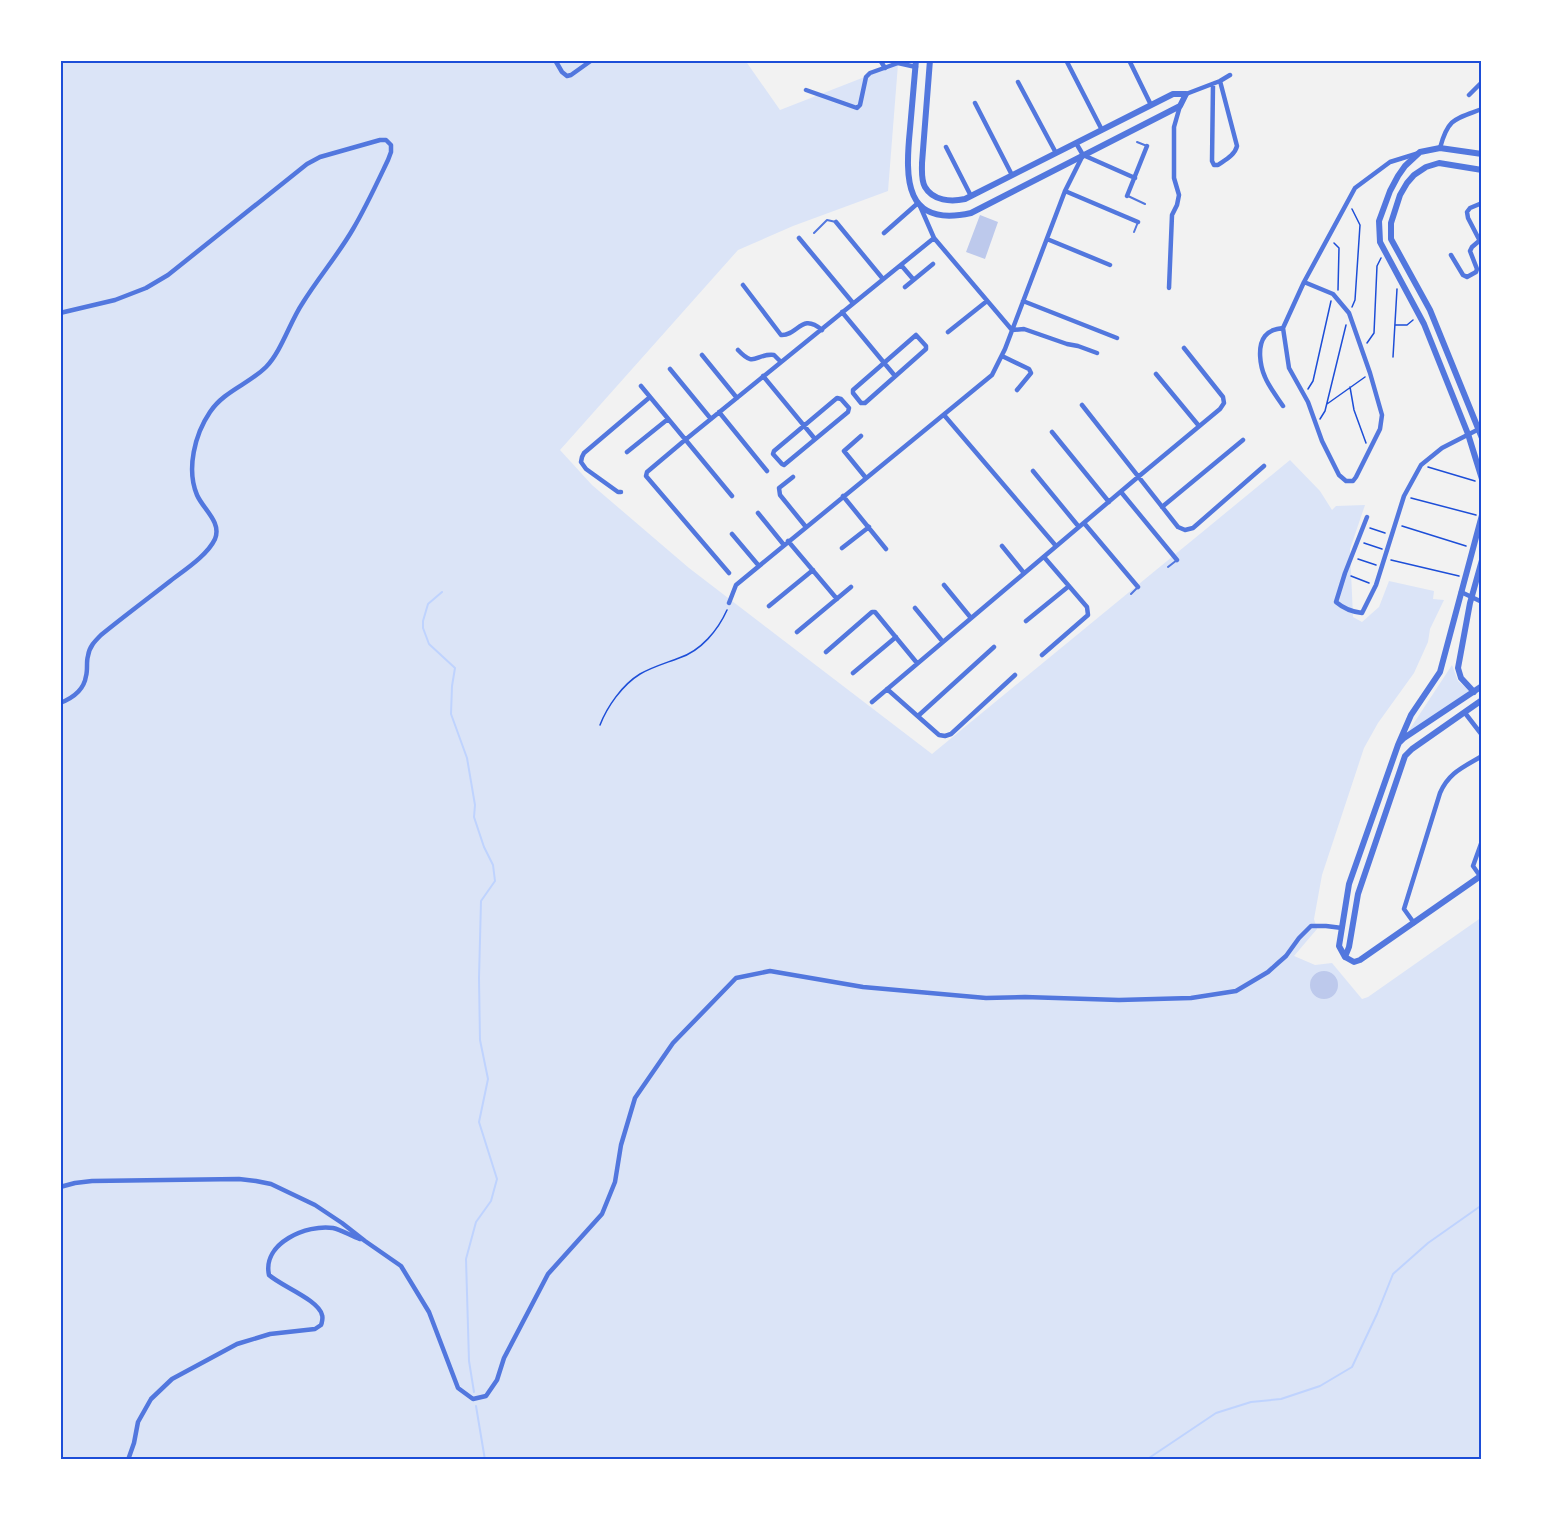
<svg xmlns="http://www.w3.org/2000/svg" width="1542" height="1520" font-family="Montserrat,sans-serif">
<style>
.green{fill:#dbe4f7}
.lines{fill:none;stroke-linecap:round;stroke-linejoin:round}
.stream{stroke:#bfd3fe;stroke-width:2}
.building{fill:#bdc9ec}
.path{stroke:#1d4ed8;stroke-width:1.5}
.service{stroke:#5277de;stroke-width:2}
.minor{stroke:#5277de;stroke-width:4.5}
.tertiary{stroke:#5277de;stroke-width:6}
.neatline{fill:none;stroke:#1d4ed8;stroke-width:2}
</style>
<rect width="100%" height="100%" fill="#f2f2f2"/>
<!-- green -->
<path class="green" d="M60 60H745L780 110 898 64 888 191 793 226 738 250 560 450 592 485 689 568 932 754 1290 460 1320 491 1332 510 1336 506 1365 505 1350 549 1353 617 1362 622 1379 607 1389 581 1434 591 1433 599 1444 600 1430 629 1428 642 1414 673 1378 723 1364 748 1322 875 1314 919 1317 929 1294 956 1315 965 1332 963 1362 999 1368 997 1482 917V1460H60Z
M1452 665 1458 681 1472 693 1406 735Z"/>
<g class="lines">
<!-- stream -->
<path class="stream" d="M442 592 428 604 423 621V628L429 644 455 668 452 686 451 714 467 758 475 805 474 817 484 847 493 865 495 881 481 901 479 978 480 1040 488 1079 479 1122 497 1179 491 1201 476 1222 466 1259 469 1361 474 1392
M476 1406 485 1460
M1146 1460 1216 1413 1251 1402 1281 1399 1320 1386 1352 1367 1377 1314 1393 1274 1428 1243 1482 1205"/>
</g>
<!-- building -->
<path class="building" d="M980 215 998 222 985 259 966 252Z
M1310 985a14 14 0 1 1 28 0a14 14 0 1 1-28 0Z"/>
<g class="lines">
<!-- path -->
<path class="path" d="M1334 243 1339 248 1338 290
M1352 307 1355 300 1360 225 1352 209
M1396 325H1407L1413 320
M1367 343 1374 333 1377 266 1381 258
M1393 357 1397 289
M1350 387 1354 410 1366 443
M1308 389 1313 381 1331 301
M1327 404 1365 377
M1320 419 1325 411 1346 325
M1428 467 1475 481
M1411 498 1476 515
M1402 526 1466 546
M1370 528 1385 533
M1364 543 1382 549
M1358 559 1376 565
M1391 560 1459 576
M1351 576 1369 583
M600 725C607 707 622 685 640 674 652 667 666 663 679 658 701 651 718 630 727 610"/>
<!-- service -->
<path class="service" d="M1137 142 1147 146
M1128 196 1145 204
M1134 232 1138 222
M814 233 827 220 836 222
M1168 567 1177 560
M1131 594 1138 587"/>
<!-- minor -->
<path class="minor" d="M555 60 562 72 567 76 571 75 592 60
M880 60 885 68
M1066 60 1102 130
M1129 60 1151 105
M1018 82 1056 153
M1213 84 1212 161 1214 165H1218C1225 160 1235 155 1237 146L1220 81
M806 90 857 108 860 105 866 77 870 73 898 63 916 67
M1186 94 1220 81 1230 75
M1469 95 1482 82
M975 103 1012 175
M1076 143 1083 155 1135 178
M946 147 971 196
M1440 148C1448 118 1455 119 1482 109
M1065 191 1138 222
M1127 196 1147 146
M1482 203 1470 208 1467 212 1468 218 1482 245
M920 206 934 238 1012 330 1024 329 1067 344 1078 346 1097 353
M836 222 883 279
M884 233 918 203
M799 238 853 303
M1047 239 1110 265
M1451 255 1463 275 1467 277 1476 272 1477 269 1470 251 1472 247 1479 241
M901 265 913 279
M1304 282 1333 294 1349 313 1370 373 1382 415 1380 429 1356 477 1353 481H1346L1339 475 1322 441 1308 402 1289 368 1283 328 1304 282 1355 188 1390 162 1419 153
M743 285 781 335C798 336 801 312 822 330
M905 287 933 264
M1169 288 1172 215 1177 205 1179 195 1174 178V127L1180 106
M1023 301 1117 338
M842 312 895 376
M60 313 115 300 146 288 168 275 307 164 320 157 380 140H386L391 145V152L388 160C377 183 366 207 353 229 338 255 318 278 302 304 290 322 281 352 266 367 249 384 224 391 210 412 195 434 186 469 197 495 203 509 222 522 215 539 207 556 183 571 169 582 146 600 123 617 101 635 95 641 89 647 88 656 86 662 88 669 86 676 84 690 73 698 60 703
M1283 328C1276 329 1270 330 1265 336 1257 346 1260 366 1265 377 1269 387 1277 397 1283 406
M948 332 987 301
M916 335 926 346V349L865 403H861L853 393V390Z
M738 350C756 369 754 353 774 355L781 362
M702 355 737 398
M1002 356 1029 369 1031 373 1017 390
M670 369 711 419
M1156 374 1199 426
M763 376 815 439
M641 386 732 496
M837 398 841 399 849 408 848 412 784 465 782 464 773 454 774 451Z
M1082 405 1178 527 1185 530 1193 528 1264 466
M719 412 767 471
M944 415 1056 546
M1052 432 1109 502
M861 436 844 451 866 478
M627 452 668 419
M1033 471 1079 527
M793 477 779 488 780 495 806 527
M621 492H618L586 469 581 462 582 457 584 453 650 397
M1121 492 1177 560
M843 496 886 549
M1162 507 1243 440
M758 513 784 545
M1367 517 1345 573 1336 602C1343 608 1353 612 1362 613L1376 585 1404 496 1421 465 1442 448 1479 429
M1084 523 1138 587
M732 534 759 566
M788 541 837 599
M1002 546 1024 573
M842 548 869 527
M729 573 652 483 646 476 647 472 685 440 934 238
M944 585 971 618
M1461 592 1482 602
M729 603 736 585 992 375 1005 349 1065 191 1083 155
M769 606 813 570
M915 608 943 642
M1026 621 1069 586
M797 632 851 587
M826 652 872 612H875L917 663
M1042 655 1088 615 1087 607 1044 557
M853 673 896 637
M887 689 939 735 945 736 951 734 1015 675
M872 702 1138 477 1220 409 1224 403 1223 397 1184 348
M1465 713 1482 735
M918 716 994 647
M1480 876 1473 866 1482 841
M1414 923 1404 909 1440 793C1449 772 1464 767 1482 756
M60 1187 75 1183 92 1181 239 1179 256 1181 271 1184 315 1205 342 1223 365 1241 401 1266 429 1312 458 1388 473 1399 486 1396 497 1380 504 1358 548 1274 602 1214 615 1182 621 1145 635 1098 673 1043 736 978 770 971 863 987 986 998 1025 997 1119 1000 1191 998 1236 991 1268 972 1278 963 1286 956 1299 938 1311 926H1326L1342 928
M128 1460 134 1443 138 1422 151 1399 172 1379 237 1344 270 1334 315 1329 321 1325C322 1323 323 1317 322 1315 319 1300 281 1286 269 1275 262 1243 307 1224 333 1228 342 1230 351 1236 360 1239"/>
<!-- tertiary -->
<path class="tertiary" d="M916 60C914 83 912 106 910 129 905 179 904 228 971 213L1180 106 1186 94H1173L965 199C951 202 933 201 925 187 921 180 922 171 922 163L930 60
M1482 154 1440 148 1420 152 1405 166 1398 176 1390 191 1379 221 1380 242 1424 324 1468 434 1482 479
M1482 170 1439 163 1426 167 1414 175 1407 183 1400 195 1391 223V239L1430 310 1482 438
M1474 692 1461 678 1458 668 1470 603 1482 560
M1400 742 1404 738 1482 686
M1345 957 1339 946 1349 884 1398 745 1411 715 1440 672 1482 515
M1345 957 1349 947 1358 894 1405 756 1412 749 1482 700
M1345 957 1354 962 1360 960 1482 875"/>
</g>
<!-- border -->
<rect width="1542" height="1520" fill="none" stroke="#ffffff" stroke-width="123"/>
<rect x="62" y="62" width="1418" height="1396" class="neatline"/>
</svg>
